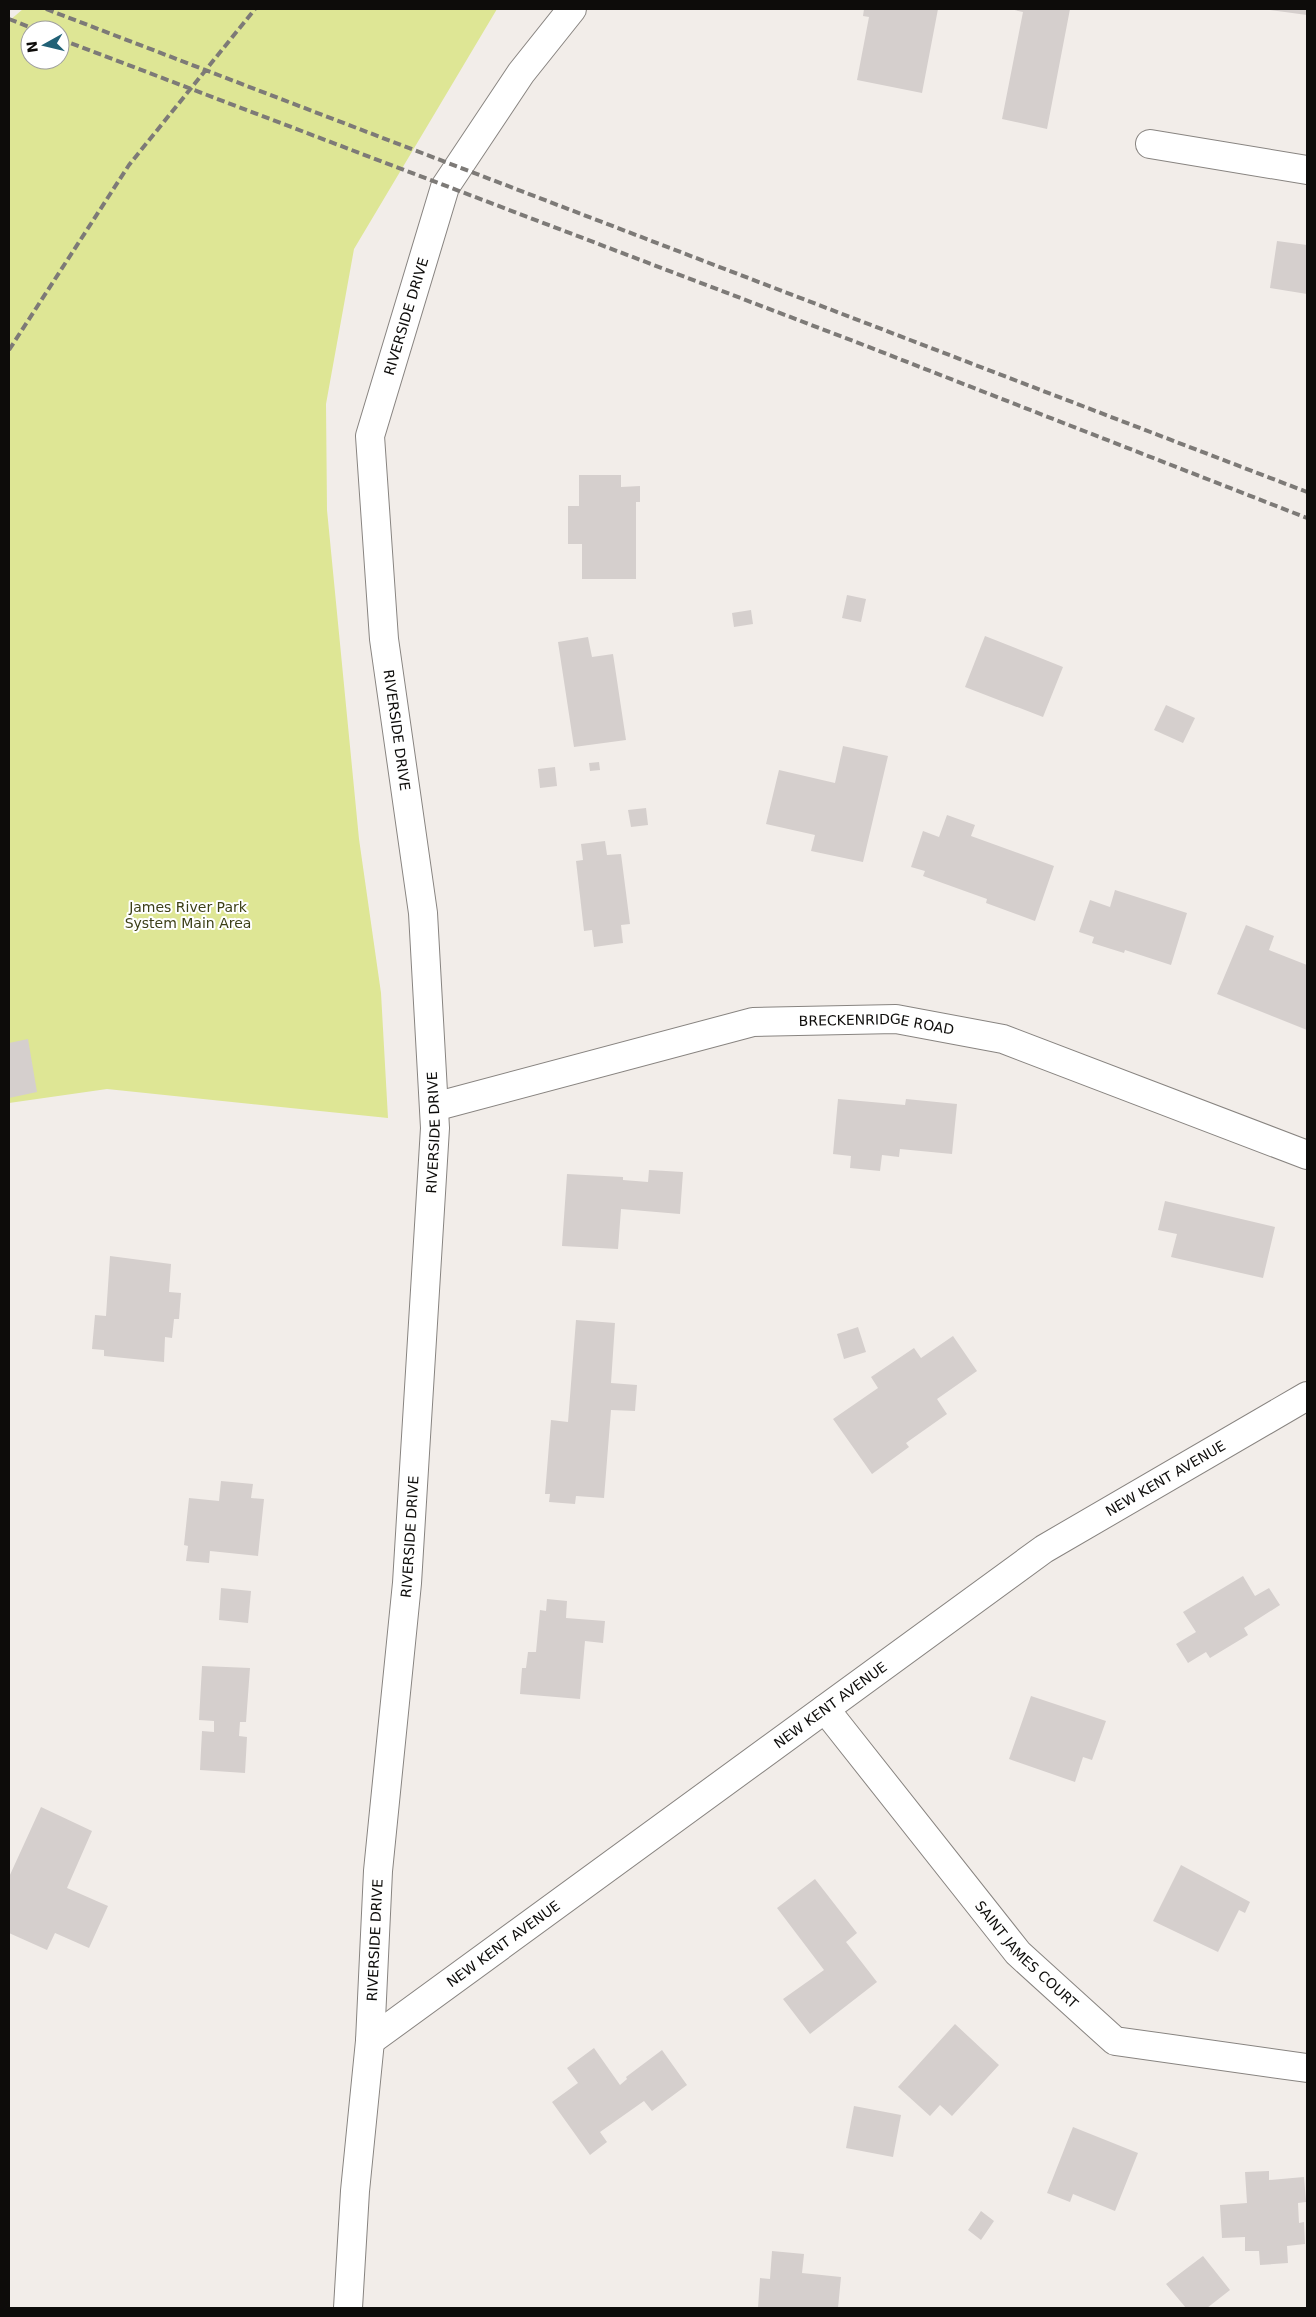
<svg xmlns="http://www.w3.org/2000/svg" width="1316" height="2317" font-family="'DejaVu Sans',sans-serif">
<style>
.green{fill:#dee695;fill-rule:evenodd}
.building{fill:#d5cfcd}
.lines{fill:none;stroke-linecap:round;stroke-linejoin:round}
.minor-casing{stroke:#888480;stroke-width:30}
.tertiary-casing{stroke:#888480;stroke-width:30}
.minor{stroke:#fff;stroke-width:28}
.tertiary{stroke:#fff;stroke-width:28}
.rail{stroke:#7d7a77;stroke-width:4;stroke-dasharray:8 4;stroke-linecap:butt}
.labels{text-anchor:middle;stroke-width:4;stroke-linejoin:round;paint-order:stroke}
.street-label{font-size:14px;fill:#0d0c0a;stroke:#fff}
.park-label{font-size:14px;fill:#3c3f17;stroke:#fff}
</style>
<rect width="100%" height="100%" fill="#f2ede9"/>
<!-- green -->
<path class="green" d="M23 9H497L354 249 326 404 327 510 359 839 381 993 388 1118 107 1089 9 1103V21ZM30 30H60V60H30Z"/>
<!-- building -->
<path class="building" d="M864 9H938L922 93 857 80 869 17 863 16Z
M1010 9H1070L1047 129 1002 119 1023 12Z
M1270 9H1307V15L1270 10Z
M1277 241 1307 245V294L1270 288Z
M579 475H621V487L640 486V502H636V579H582V544H568V506H579Z
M847 595 866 599 861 622 842 618Z
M751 610 753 624 734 627 732 613Z
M985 636 1063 667 1043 717 965 687Z
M588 637 592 657 613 654 626 740 574 747 558 642Z
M1166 705 1195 718 1183 743 1154 730Z
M843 746 888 756 863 862 811 851 815 835 766 824 779 770 835 783Z
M599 762 600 770 590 771 589 763Z
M555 767 557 786 540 788 538 769Z
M646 808 648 825 631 827 628 810Z
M947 815 975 825 971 836 1054 866 1035 921 986 903 987 899 923 876 925 871 911 867 923 831 939 837Z
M605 841 607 855 621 854 630 924 621 925 623 943 594 947 592 930 584 931 576 861 583 860 581 844Z
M1115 890 1187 913 1171 965 1125 950 1124 953 1092 943 1094 937 1079 932 1090 900 1110 907Z
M1246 925 1274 936 1269 950 1307 965V1030L1217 994Z
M28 1039 37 1092 9 1098V1043Z
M838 1099 905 1105 906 1099 957 1104 952 1154 900 1149 899 1157 882 1155 880 1171 850 1168 851 1156 833 1154Z
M649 1170 683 1172 680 1214 621 1209 618 1249 562 1246 567 1174 623 1177V1180L648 1182Z
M1165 1201 1275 1227 1263 1278 1171 1257 1177 1234 1158 1230Z
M110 1256 171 1264 169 1292 181 1293 179 1319H174L172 1338 165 1337 164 1362 104 1356V1350L92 1349 95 1315 106 1316Z
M576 1320 615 1323 611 1383 637 1385 635 1411 611 1410 604 1498 576 1496 575 1504 549 1502 550 1494H545L551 1420 568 1422Z
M858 1327 866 1352 844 1359 837 1334Z
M953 1336 977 1371 937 1399 947 1414 906 1443 909 1447 872 1474 833 1419 878 1388 871 1377 914 1348 921 1358Z
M221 1481 253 1484 251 1498 264 1499 258 1556 210 1551 209 1563 186 1561 188 1546 184 1545 189 1498 219 1501Z
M1243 1576 1255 1596 1269 1588 1280 1605 1244 1628 1248 1635 1210 1658 1206 1652 1188 1663 1176 1644 1196 1632 1183 1612Z
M221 1588 251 1591 248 1623 219 1620Z
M547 1599 567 1601 566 1618 605 1621 603 1643 585 1641 580 1699 520 1694 522 1668H526L528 1652H536L540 1610 546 1611Z
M202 1666 250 1668 246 1722H240L239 1736 247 1737 245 1773 200 1770 202 1731 214 1732V1721L199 1720Z
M1031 1696 1106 1721 1092 1760 1083 1757 1075 1782 1009 1759Z
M41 1807 92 1831 67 1888 108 1906 89 1948 55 1933 47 1950 9 1933V1877Z
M1181 1865 1250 1902 1245 1913 1239 1910 1218 1952 1153 1921Z
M815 1879 857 1933 846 1942 877 1982 810 2034 783 1999 824 1970 777 1908Z
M955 2024 999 2065 952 2116 940 2105 930 2116 898 2087Z
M594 2048 620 2085 627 2079 626 2077 662 2050 687 2085 652 2111 644 2101 600 2132 607 2142 590 2155 552 2102 578 2083 567 2068Z
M854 2106 901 2115 893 2157 846 2148Z
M1073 2127 1138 2153 1115 2211 1073 2194 1070 2202 1047 2193Z
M1269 2171V2180L1304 2177 1306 2202 1298 2203 1299 2223 1304 2222 1305 2244 1287 2246 1288 2263 1260 2265 1259 2251H1245V2237L1222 2238 1220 2205 1247 2203 1245 2172Z
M981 2211 994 2221 981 2240 968 2230Z
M772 2251 804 2254 802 2273 841 2277 838 2308H758L760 2278 770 2279Z
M1203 2256 1230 2290 1207 2308H1186L1166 2284Z"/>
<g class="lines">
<!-- minor casing -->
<g class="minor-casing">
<g id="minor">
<path d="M1150 144 1307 170"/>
<path id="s1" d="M434 1107 753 1022 896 1019 1003 1039 1307 1155"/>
<path id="s2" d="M825 1709 1018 1953 1115 2041 1307 2068"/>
<path id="s3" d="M370 2041 1044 1549 1307 1396"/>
</g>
</g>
<!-- tertiary casing -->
<g class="tertiary-casing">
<g id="tertiary">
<path id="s4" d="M348 2308 355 2191 370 2041 378 1871 407 1583 435 1128 423 913 384 639 370 436 445 187 521 73 572 9"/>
</g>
</g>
<!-- minor -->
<use href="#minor" class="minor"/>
<!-- tertiary -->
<use href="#tertiary" class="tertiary"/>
<!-- rail -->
<path class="rail" d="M46 9 1307 492
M9 19 37 30
M60 39 856 342 1307 518
M9 350 129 165 255 9"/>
</g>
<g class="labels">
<!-- street labels -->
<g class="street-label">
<text dy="5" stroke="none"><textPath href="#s4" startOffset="2004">RIVERSIDE DRIVE</textPath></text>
<text transform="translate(397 730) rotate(82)" y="5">RIVERSIDE DRIVE</text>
<text dy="5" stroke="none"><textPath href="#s1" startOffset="454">BRECKENRIDGE ROAD</textPath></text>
<text dy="5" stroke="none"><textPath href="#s4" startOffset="1179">RIVERSIDE DRIVE</textPath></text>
<text dy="5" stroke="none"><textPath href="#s3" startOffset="975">NEW KENT AVENUE</textPath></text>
<text dy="5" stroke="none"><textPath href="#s4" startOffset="774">RIVERSIDE DRIVE</textPath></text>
<text dy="5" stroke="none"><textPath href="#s3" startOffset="570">NEW KENT AVENUE</textPath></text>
<text dy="5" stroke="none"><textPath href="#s4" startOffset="369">RIVERSIDE DRIVE</textPath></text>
<text dy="5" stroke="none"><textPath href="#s3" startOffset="165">NEW KENT AVENUE</textPath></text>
<text dy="5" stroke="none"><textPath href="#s2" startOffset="318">SAINT JAMES COURT</textPath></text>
</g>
<!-- park labels -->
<g class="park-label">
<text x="188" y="912">James River Park<tspan x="188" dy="16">System Main Area</tspan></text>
</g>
</g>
<!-- border -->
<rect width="1316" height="2317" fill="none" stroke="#0d0c0a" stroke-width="20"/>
<!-- north arrow -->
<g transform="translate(45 45) rotate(262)"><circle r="24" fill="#ffffff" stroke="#9e9e9d"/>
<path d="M0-4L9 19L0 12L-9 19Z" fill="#216176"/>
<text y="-8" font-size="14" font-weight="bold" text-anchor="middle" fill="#0d0c0a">N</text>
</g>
</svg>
